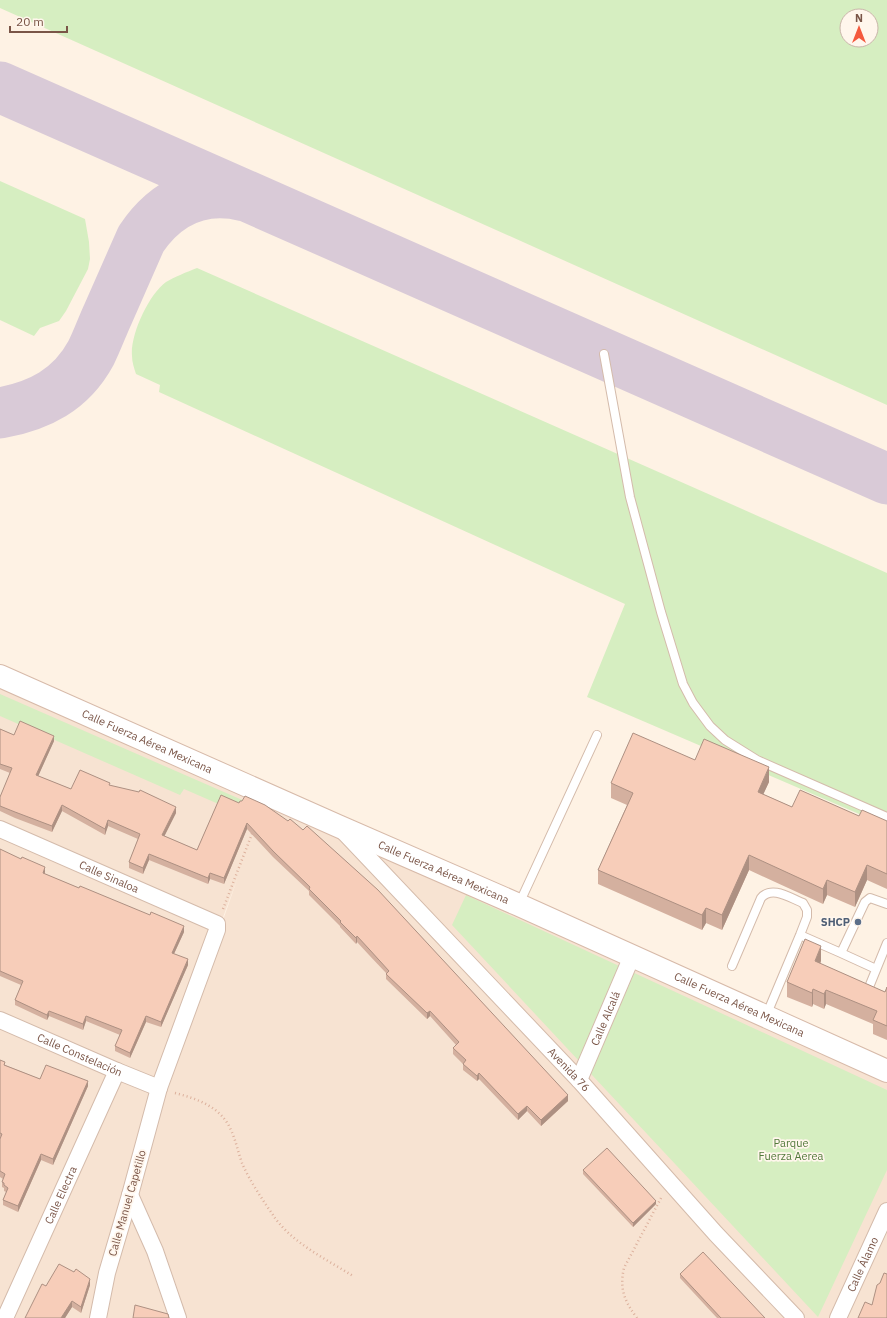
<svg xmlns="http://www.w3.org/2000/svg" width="887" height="1318" font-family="'IBM Plex Sans',sans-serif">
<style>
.residential{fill:#f7e3d2;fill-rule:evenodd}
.green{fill:#d6eec1;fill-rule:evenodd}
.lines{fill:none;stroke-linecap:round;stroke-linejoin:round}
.taxiway{stroke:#d9cad7;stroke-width:51}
.service-casing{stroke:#d4bbab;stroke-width:10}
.minor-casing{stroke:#d4bbab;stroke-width:18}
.secondary-casing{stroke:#d7baa9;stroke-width:24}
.path{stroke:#dcb09c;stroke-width:2.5;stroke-dasharray:1 3;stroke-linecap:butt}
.service{stroke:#fff;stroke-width:8}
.minor{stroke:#fff;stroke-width:16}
.secondary{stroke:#fff;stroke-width:22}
.wall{fill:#d4b09f}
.shaded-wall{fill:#ad9082}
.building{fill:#f7cdb9;stroke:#ad9082}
.service-dot{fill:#5c6f8a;stroke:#fff6ec;stroke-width:1.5}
.labels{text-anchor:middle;stroke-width:3.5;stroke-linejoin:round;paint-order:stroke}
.street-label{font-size:11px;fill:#7a5547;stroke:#fff6ec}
.service-label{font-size:11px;font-weight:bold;fill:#4e5e75;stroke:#fff6ec;text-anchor:end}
.park-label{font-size:11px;fill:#527a3b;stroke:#fff6ec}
</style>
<rect width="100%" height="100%" fill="#fef2e4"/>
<!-- residential -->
<path class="residential" d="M0 669 887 1064V1318H0ZM238 877 221 926 181 1030Z"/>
<!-- green -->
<path class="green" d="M0 0H887V405L0 8ZM847 16H871V40H847Z
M0 181 85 219 89 242 90 259 88 269 66 311 59 321 40 328 34 336 0 320Z
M197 268 887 573V826L587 697 625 604 159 392 160 385 136 374C134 368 132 362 132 356 130 335 149 294 166 282 174 277 187 272 197 268Z
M0 694 258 807 253 819 184 789 180 795 0 716Z
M466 895 887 1090V1170L818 1317 452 925Z"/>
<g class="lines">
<!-- taxiway -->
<path class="taxiway" d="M0 87 887 479
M0 413C39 406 71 390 91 353 97 341 102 327 108 314 119 289 130 264 141 239 166 202 201 185 245 196"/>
<!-- service casing -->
<g class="service-casing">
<path id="service" d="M604 354 630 497 661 612 683 684 693 703 710 726 725 740 757 760 887 817
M519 904 597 735
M800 935 841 953
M732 966 761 898C772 885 790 898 803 903L807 910V917L800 935 766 1016
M876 969 841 953 865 902 870 898 887 904
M867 992 887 943"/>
</g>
<!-- minor casing -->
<g class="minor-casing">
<g id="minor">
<path id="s1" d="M0 829 217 924V930L159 1088 130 1195 107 1273 98 1318"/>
<path id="s2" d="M342 830 579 1080 716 1234 796 1318"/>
<path id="s3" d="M0 1020 117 1071 159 1088"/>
<path id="s4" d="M579 1080 632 956"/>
<path d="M130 1195 155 1251 178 1318"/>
<path id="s5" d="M5 1318 117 1071"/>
<path id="s6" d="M838 1318 887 1211"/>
</g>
</g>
<!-- secondary casing -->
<g class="secondary-casing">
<g id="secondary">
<path id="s7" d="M0 676 338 826 519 905 887 1071"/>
</g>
</g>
<!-- path -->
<path class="path" d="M223 909 253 831
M175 1093C198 1099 221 1107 231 1130 236 1141 238 1152 242 1163 249 1180 264 1202 275 1218 294 1244 326 1259 353 1276
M637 1318C625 1302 619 1289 624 1268L661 1198"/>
<!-- service -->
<use href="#service" class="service"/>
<!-- minor -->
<use href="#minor" class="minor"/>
<!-- secondary -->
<use href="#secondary" class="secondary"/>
</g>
<!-- wall -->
<path class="wall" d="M0 729 14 735 54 741 38 776 71 789 110 786 176 813 164 836 197 850 221 795 568 1101 541 1126 527 1111 518 1120 479 1079 477 1081 463 1070V1064L453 1054V1048L456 1045 430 1016 427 1019 386 979V973L369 955 357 942 356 944 340 927V926L309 895V891L273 857 247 829 224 884 210 879 208 884 149 860 143 874 129 868V862L138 839 108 826 105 835 62 811 52 832 15 818 0 811V797L10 773 0 769Z
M695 760 769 782 763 794 792 807 859 816 887 821V889L867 880 855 907 827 895 823 904 749 870 722 930 706 923 702 930 598 884V870L627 805 611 798V783Z
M0 849 45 872V874L79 888 184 932 174 954 188 965 161 1027 146 1022 130 1058 115 1051V1046L120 1035 86 1021 83 1030 49 1016 47 1020 15 1005V1000L21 985 0 976Z
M821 961 820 964 885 992 887 987V1040L873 1034V1024L826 1004 824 1009 813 1004 812 1007 787 997V982Z
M0 1060 5 1065 40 1079 88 1086 53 1165 41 1160 18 1212 3 1205V1200L6 1192 4 1191V1188L2 1187V1182L3 1179 0 1177Z
M583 1170 656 1204 633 1227 583 1174Z
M680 1274 765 1318H717L680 1278Z
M90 1285 81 1313 72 1307 65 1318H25L46 1286Z"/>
<!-- shaded-wall -->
<path class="shaded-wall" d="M54 736V741L36 781V775Z
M769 767V782L758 806V792Z
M62 805V811L52 832V826Z
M176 807V813L162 841V835Z
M108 820V826L105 835V829Z
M247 823V829L224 884V878Z
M149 854V860L143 874V868Z
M749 855V870L722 930V915Z
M867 865V880L855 907V892Z
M45 867V872L43 878V873Z
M210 873V879L208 884V878Z
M827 880V895L823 904V889Z
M706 908V923L702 930V915Z
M184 926V932L172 958V953Z
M357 936V942L356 944V938Z
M821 946V961L815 976V961Z
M188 959V965L161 1027V1022Z
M813 989V1004L812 1007V993Z
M826 990V1004L824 1009V994Z
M49 1011V1016L47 1020V1015Z
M430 1011V1016L427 1019V1013Z
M86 1016V1021L83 1030V1024Z
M146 1016V1022L130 1058V1053Z
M479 1073V1079L477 1081V1076Z
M88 1081V1086L53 1165V1159Z
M568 1095V1101L541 1126V1120Z
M527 1106V1111L518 1120V1114Z
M41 1154V1160L18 1212V1206Z
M656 1201V1204L633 1227V1223Z
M90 1279V1285L81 1313V1307Z
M72 1301V1307L65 1318H61Z"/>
<!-- building -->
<path class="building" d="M20 721 54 736 36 775 71 789 80 770 110 783 109 785 139 792 140 790 176 807 162 835 197 850 221 795 239 803 240 801H242L245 796 265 805 288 821 290 819 303 830 307 826 378 890 568 1095 541 1120 527 1106 518 1114 479 1073 477 1076 463 1064 466 1060 453 1048 459 1042 430 1011 427 1013 386 974 389 971 369 949 357 936 356 938 340 922 341 921 309 889 310 887 273 851 247 823 224 878 210 873 208 878 149 854 143 868 129 862 140 834 108 820 105 829 62 805 52 826 15 812 0 806V797L12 768 0 764V729L14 735Z
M633 733 695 760 704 739 769 767 758 792 792 807 800 790 859 816 862 810 887 821V874L867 865 855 892 827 880 823 889 749 855 722 915 706 908 702 915 598 870 633 793 611 783Z
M0 849 21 859 22 857 45 867 43 873 79 888 80 886 150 915 151 912 184 926 172 953 188 959 161 1022 146 1016 130 1053 115 1046 122 1030 86 1016 83 1024 49 1011 47 1015 15 1000 23 981 0 971Z
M805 939 821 946 815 961 885 992 887 987V1026L873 1020 877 1011 826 990 824 994 813 989 812 993 787 982Z
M0 1060 5 1062 4 1065 40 1079 46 1065 88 1081 53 1159 41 1154 18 1206 3 1200 8 1188 4 1185V1183L2 1182 5 1174 0 1171V1139L2 1134 0 1133Z
M607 1148 656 1201 633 1223 583 1170Z
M703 1252 765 1318H721L680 1274Z
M59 1264 74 1272 76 1269 90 1279 81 1307 72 1301 61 1318H25L42 1284 46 1286Z
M884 1273 887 1274V1318H858L865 1302 872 1305 877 1285 880 1283Z
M135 1305 168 1314 169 1318H133Z"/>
<!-- markers -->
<circle class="service-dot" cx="858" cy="922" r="4"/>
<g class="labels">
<!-- street labels -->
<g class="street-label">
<text dy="4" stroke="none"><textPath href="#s7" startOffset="161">Calle Fuerza Aérea Mexicana</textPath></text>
<text dy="4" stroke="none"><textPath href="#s7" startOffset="485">Calle Fuerza Aérea Mexicana</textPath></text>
<text dy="4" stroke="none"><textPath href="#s1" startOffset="119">Calle Sinaloa</textPath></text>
<text dy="4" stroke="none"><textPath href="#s7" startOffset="809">Calle Fuerza Aérea Mexicana</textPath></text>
<text dy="4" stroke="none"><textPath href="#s4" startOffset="67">Calle Alcalá</textPath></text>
<text dy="4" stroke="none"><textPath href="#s3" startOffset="87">Calle Constelación</textPath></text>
<text dy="4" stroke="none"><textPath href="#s2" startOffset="330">Avenida 76</textPath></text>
<text dy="4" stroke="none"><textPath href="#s5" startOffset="135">Calle Electra</textPath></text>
<text transform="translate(127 1203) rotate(-74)" y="4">Calle Manuel Capetillo</text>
<text dy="4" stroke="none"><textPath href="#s6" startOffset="59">Calle Álamo</textPath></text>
</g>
<!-- service labels -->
<g class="service-label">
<text x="850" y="926">SHCP</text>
</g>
<!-- park labels -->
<g class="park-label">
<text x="791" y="1147">Parque<tspan x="791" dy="13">Fuerza Aerea</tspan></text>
</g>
</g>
<!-- north arrow -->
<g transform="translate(859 28)"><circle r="19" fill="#fff6ec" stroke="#cab6aa"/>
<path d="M0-3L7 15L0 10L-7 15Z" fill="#f4593d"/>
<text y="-6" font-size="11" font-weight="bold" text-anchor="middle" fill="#7a5547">N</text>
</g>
<!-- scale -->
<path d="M10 26v6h57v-6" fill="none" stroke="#7a5547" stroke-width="2"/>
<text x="16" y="26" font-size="12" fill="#7a5547" stroke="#fff6ec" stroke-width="3" paint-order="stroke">20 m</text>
</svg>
